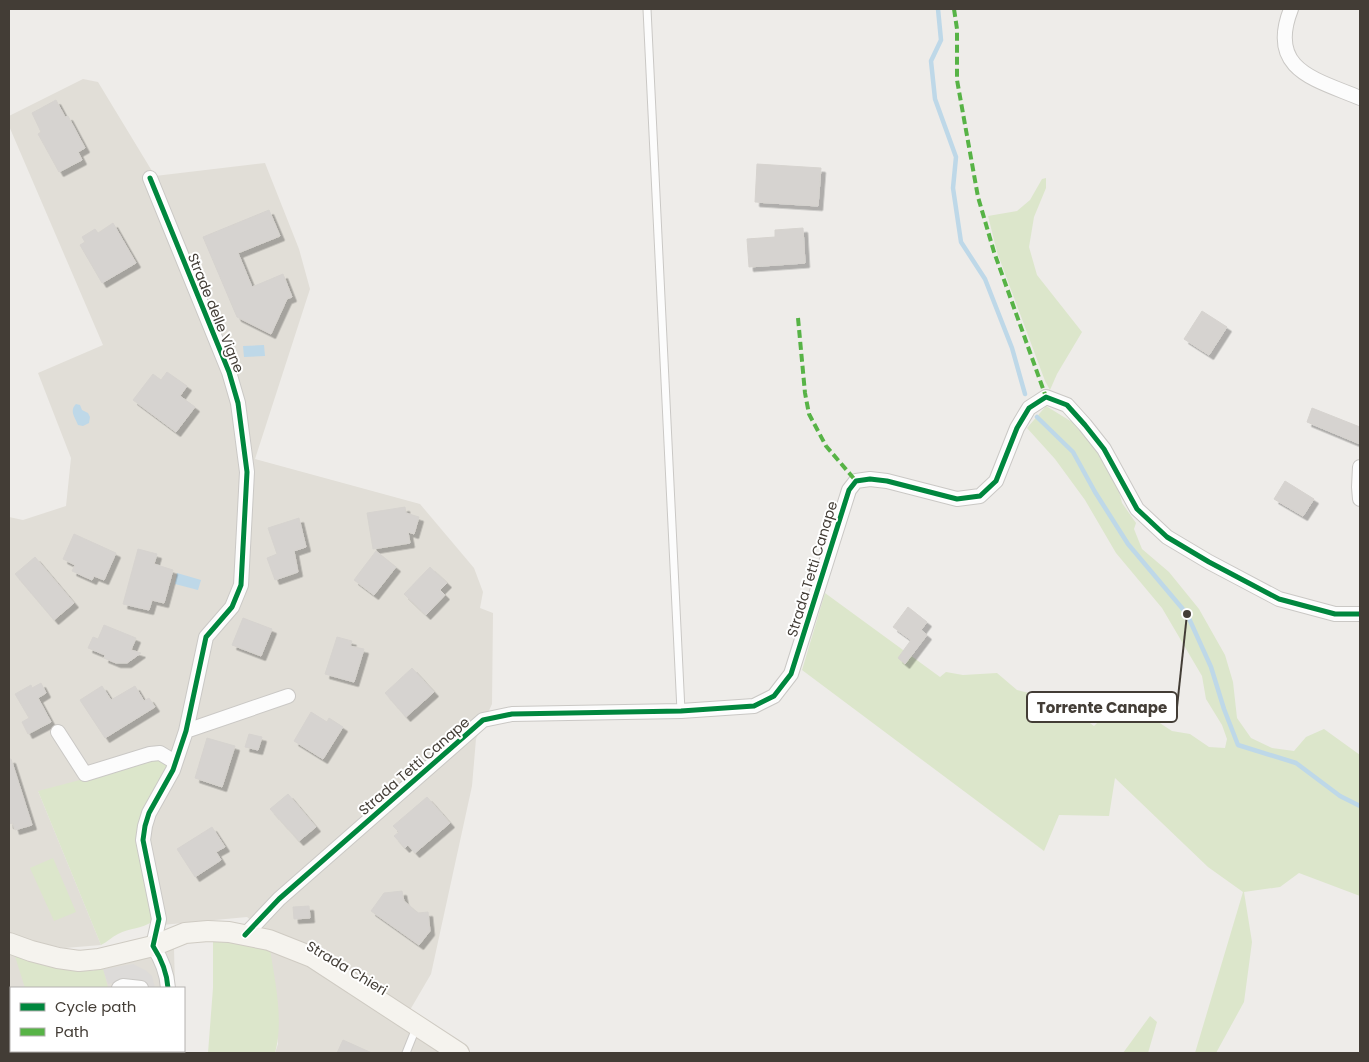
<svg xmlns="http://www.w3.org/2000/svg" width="1369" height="1062" font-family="Poppins,sans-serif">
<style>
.residential{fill:#e1ded7}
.green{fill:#dce6cb}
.parking{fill:#dddbd9}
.water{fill:#bed8e8}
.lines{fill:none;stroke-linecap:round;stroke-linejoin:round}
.stream{stroke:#bed8e8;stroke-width:4.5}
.building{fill:#d6d3d0;stroke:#d6d3cf;filter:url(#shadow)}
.service-casing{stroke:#cac8c5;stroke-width:9}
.minor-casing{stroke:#cac8c5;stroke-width:16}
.secondary-casing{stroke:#cfcbc3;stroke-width:22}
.service{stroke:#fcfcfc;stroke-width:7}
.minor{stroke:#fcfcfc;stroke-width:14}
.secondary{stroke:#f5f3ee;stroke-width:20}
.quiet{stroke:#57b346;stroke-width:4;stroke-dasharray:8 4;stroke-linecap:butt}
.cycleway-casing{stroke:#fff;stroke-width:8}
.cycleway{stroke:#00873e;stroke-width:5}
.labels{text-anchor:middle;stroke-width:4;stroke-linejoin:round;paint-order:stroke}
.street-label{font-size:14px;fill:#433d36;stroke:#fff}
.leader{fill:none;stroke:#433d36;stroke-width:2}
.callout-dot{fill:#433d36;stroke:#fff;stroke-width:2}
.callout{fill:#fff;stroke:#433d36;stroke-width:2}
.callout-label{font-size:15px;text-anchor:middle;font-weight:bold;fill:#433d36}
</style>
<defs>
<filter id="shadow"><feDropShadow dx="4.5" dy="4.5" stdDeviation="0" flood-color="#0004"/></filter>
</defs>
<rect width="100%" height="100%" fill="#eeece9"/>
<!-- residential -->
<path class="residential" d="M83 79 98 82 155 176 265 163 299 249 310 289 255 459 420 504 474 568 483 592 480 608 493 613 492 704 476 739 472 786 431 974 410 1010 471 1053H275L278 1044 265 932 247 917 162 925 38 791 101 945 65 948 25 940 9 933V517L23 520 66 506 71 458 38 373 103 345 9 126V116Z
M174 948 175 988H11V1051H178V1053H9V952L50 965 72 970 94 972Z"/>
<!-- green -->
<path class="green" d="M1046 178V188L1034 217 1029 247 1037 275 1082 332 1057 374 1050 390 1045 381 997 252 988 216 1017 211 1030 200 1042 179Z
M1046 406 1072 422 1095 448 1117 484 1122 503 1136 523 1134 529 1142 549 1169 572 1199 609 1225 655 1233 682 1237 718 1251 738 1272 748 1294 751 1306 737 1324 729 1360 755V896L1299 873 1280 887 1244 892 1252 942 1244 1002 1216 1053H1195L1243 892 1208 867 1115 778 1109 816 1059 815 1044 851 802 670 825 593 940 677 946 672 963 675 997 673 1017 690 1045 697 1080 716 1094 726 1104 716 1143 712 1172 731 1190 734 1209 747 1225 748 1227 739 1222 725 1206 699 1202 676 1162 608 1116 553 1085 500 1055 459 1027 428Z
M160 759 168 765 143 815 153 921C143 929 129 928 118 934 112 937 107 942 101 945L38 791Z
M53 858 76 912 54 921 30 868Z
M213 939 270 949C275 982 284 1020 275 1053H208L213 988Z
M14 953C41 962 75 978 103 968L108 988H25Z
M1150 1016 1157 1022 1148 1053H1123Z"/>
<!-- parking -->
<path class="parking" d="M133 964 145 970 152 976 155 988 124 981 108 984 103 969Z"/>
<!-- water -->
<path class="water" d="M264 345 265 356 244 357 243 346Z
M76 404 80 405 82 410 88 413 90 417 89 423 83 426 78 425C75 417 69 411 76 404Z
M177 573 201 580 198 590 175 584Z"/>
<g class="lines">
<!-- stream -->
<path class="stream" d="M938 9 941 40 931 61 935 99 956 157 953 188 961 242 985 279 1012 348 1025 394
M1037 417 1073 452 1095 492 1128 544 1187 614 1211 667 1224 709 1238 745 1296 763 1340 796 1360 806"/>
</g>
<!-- building -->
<path class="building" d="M56 100 65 117 68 116 85 148 78 152 82 160 59 172 38 134 41 132 32 113Z
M757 164 821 168 818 206 755 202Z
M269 210 280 236 238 253 252 287 283 274 292 297 287 299 271 334 237 317 203 237Z
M113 223 136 263 102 283 80 245 85 242 82 237 95 229 98 233Z
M803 228 805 263 749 267 747 239 775 237V230Z
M1202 311 1227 327 1209 355 1184 339Z
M167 372 187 386 180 396 195 407 176 432 133 400 153 374 161 380Z
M1312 408 1360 427V444L1307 422Z
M1285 481 1314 499 1303 516 1274 499Z
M405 507 406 513 419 517 414 534 408 532 410 543 373 549 367 513Z
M299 518 306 547 294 551 298 572 275 580 267 558 277 554 268 528Z
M74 534 116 553 104 580 94 576 92 580 72 571 75 565 63 559Z
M138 549 157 554 154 564 173 570 164 603 152 600 149 610 123 604Z
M376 551 396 567 374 595 354 580Z
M35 557 74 603 54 620 15 574Z
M430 567 447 583 440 590 445 595 426 615 404 594Z
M908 607 927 622 921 630 927 635 905 664 898 658 911 640 893 627Z
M243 618 272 629 261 656 232 645Z
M104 625 136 638 131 650 141 653 127 663H116L104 658 105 655 88 648 93 637 98 639Z
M337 637 352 641 350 646 364 649 354 682 325 674Z
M412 668 434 692 406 717 385 693Z
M41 683 46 693 38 698 51 722 28 734 22 722 29 718 15 694 31 685 32 688Z
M102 686 111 700 135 686 144 701 149 698 155 707 105 738 80 700Z
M311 712 327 722 329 718 343 727 323 759 294 741Z
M249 734 262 737 258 750 245 747Z
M207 738 235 746 222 787 195 778Z
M9 759H11L32 825 15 830 13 823 9 824Z
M288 794 316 827 299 841 270 809Z
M427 797 450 823 415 853 408 845 405 848 394 836 399 832 393 826Z
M212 827 225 847 216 852 221 860 195 877 177 849Z
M402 891 404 901 418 913 428 912 430 931 419 945 371 911 384 893Z
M309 906 310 918 294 919 293 907Z
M343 1040 372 1053H337Z"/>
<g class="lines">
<!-- service casing -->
<g class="service-casing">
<path id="service" d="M647 9 681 711
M406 1053 416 1028"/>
</g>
<!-- minor casing -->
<g class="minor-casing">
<path id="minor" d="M1291 9C1267 70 1315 79 1360 98
M150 178 229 372 238 403 247 472 241 585 232 607 206 637 186 731 173 770 149 813 145 826 143 840 159 919 153 946C162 960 167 972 168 988
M1360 467 1359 487 1360 499
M186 731 288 696
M58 732 85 774 150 754 160 753 175 762
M245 935 279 899 483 720 512 714 681 711 754 706 774 696 791 674 849 490 856 481 870 479 887 481 957 499 980 496 996 481 1017 428 1029 408 1046 397 1067 405 1085 425 1104 449 1137 509 1167 537 1209 562 1279 599 1335 614H1360
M119 988 123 986 141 988"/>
</g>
<!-- secondary casing -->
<g class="secondary-casing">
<path id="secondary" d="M9 943 31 951 58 958 79 961 99 959 153 946 185 933 208 931 229 932 269 940 312 957 459 1053"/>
</g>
<!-- service -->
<use href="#service" class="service"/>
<!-- minor -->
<use href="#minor" class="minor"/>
<!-- secondary -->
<use href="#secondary" class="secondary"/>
<!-- quiet -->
<path class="quiet" d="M954 9 957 29V80L978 197 994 252 1046 397
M798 318 805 393 809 414 826 446 856 481"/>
<!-- cycleway casing -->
<g class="cycleway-casing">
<path id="cycleway" d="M150 178 229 372 238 403 247 472 241 585 232 607 206 637 186 731 173 770 149 813 145 826 143 840 159 919 153 946C162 960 167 972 168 988
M245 935 279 899 483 720 512 714 681 711 754 706 774 696 791 674 849 490 856 481 870 479 887 481 957 499 980 496 996 481 1017 428 1029 408 1046 397 1067 405 1085 425 1104 449 1137 509 1167 537 1209 562 1279 599 1335 614H1360"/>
</g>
<!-- cycleway -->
<use href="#cycleway" class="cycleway"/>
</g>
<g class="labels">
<!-- street labels -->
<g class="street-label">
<text transform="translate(216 313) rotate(68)" y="5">Strade delle Vigne</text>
<text transform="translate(812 569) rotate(-73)" y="5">Strada Tetti Canape</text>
<text transform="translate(414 766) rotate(-41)" y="5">Strada Tetti Canape</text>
<text transform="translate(347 968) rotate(31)" y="5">Strada Chieri</text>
</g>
</g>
<!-- callouts -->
<path class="leader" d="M1187 614L1177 707"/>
<circle class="callout-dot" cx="1187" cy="614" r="5"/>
<rect class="callout" x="1027" y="692" width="150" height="30" rx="5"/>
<g class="callout-label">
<text x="1102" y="713">Torrente Canape</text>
</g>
<!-- border -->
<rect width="1369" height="1062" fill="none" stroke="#433d36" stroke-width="20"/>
<!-- legend -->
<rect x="10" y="987" width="175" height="65" fill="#ffffff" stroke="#b4b1af"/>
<rect x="20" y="1003" width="25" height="8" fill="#00873e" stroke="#b4b1af"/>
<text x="55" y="1012" font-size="15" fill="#433d36">Cycle path</text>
<rect x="20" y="1028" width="25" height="8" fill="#57b346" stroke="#b4b1af"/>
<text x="55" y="1037" font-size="15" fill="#433d36">Path</text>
</svg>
